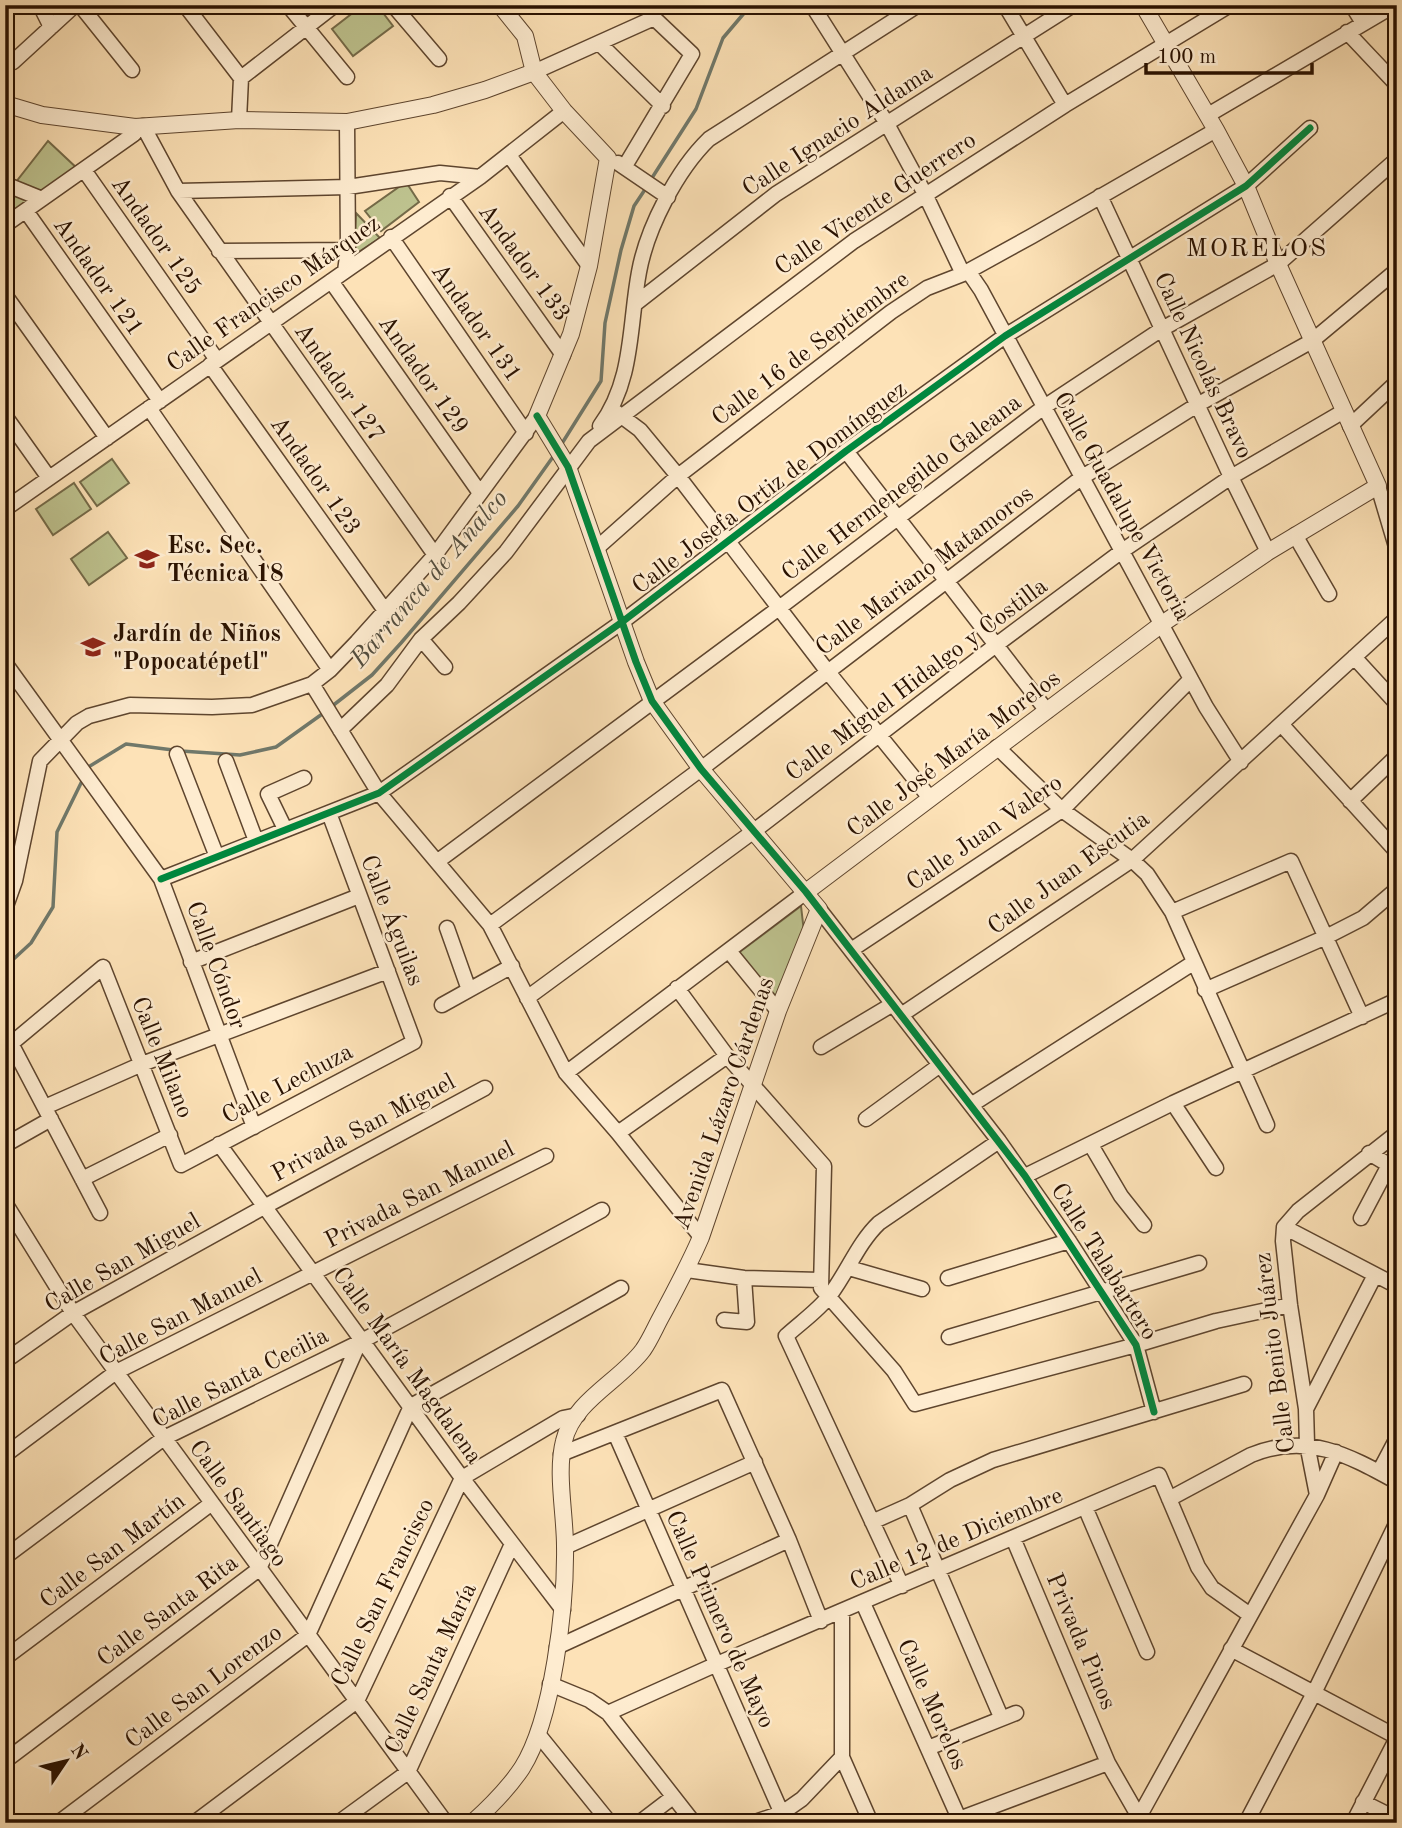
<svg xmlns="http://www.w3.org/2000/svg" width="1402" height="1828" font-family="'Old Standard TT',serif">
<style>
.green{fill:#bec38f;stroke:#746a48;stroke-width:2}
.lines{fill:none;stroke-linecap:round;stroke-linejoin:round}
.stream{stroke:#70786a;stroke-width:3.5}
.minor-casing{stroke:#5e452e;stroke-width:17}
.tertiary-casing{stroke:#5e452e;stroke-width:18}
.minor{stroke:#feecd0;stroke-width:14}
.tertiary{stroke:#feecd0;stroke-width:16}
.cycleway-casing{stroke:#feecd0;stroke-width:11}
.cycleway{stroke:#00873e;stroke-width:7}
.labels{text-anchor:middle;stroke-width:5;stroke-linejoin:round;paint-order:stroke}
.street-label{font-size:24px;fill:#291100;stroke:#feecd0}
.poi-label{font-size:24px;font-weight:bold;fill:#291100;stroke:#feecd0;text-anchor:start}
.neighbourhood-label{font-size:26px;letter-spacing:2px;fill:#291100;stroke:#feecd0}
.water-label{font-size:26px;font-style:italic;fill:#524d3e;stroke:#feecd0}
</style>
<rect width="100%" height="100%" fill="#fde2b7"/>
<filter id="stains"><feTurbulence type="fractalNoise" baseFrequency=".00286" numOctaves="4"/><feColorMatrix values="0 0 0 0 .2 0 0 0 0 .09 0 0 0 0 .02 0 0 0 .5 -.17"/></filter>
<radialGradient id="worn" r=".72"><stop offset=".6" stop-color="#630" stop-opacity="0"/><stop offset="1" stop-color="#630" stop-opacity=".3"/></radialGradient>
<!-- green -->
<path class="green" d="M363 5H377L393 26 353 56 332 29Z
M48 141 81 172 5 225V184L12 187Z
M406 182 419 202 381 231 365 211Z
M356 213 380 238 354 255Z
M112 459 129 483 97 506 80 482Z
M74 483 91 509 53 535 36 509Z
M108 532 127 558 89 585 71 559Z
M801 906 804 932 774 1000 737 954Z"/>
<g class="lines">
<!-- stream -->
<path class="stream" d="M650 181 696 109 723 38 751 5
M561 445 601 381 605 323 621 250 634 206 646 188
M331 707 372 675 401 643 518 506 555 454
M181 751 240 755 276 747 325 712
M88 769 90 766 126 744 173 750
M5 967 31 943 53 907 57 832 83 779"/>
<!-- minor casing -->
<g class="minor-casing">
<path id="minor" d="M40 5 51 27
M80 5 132 70
M185 5 241 78
M288 5 347 77
M393 5 439 59
M812 5 886 122 925 194 963 274
M1005 5 1065 105
M1352 5 1363 23
M1347 32 1397 85
M599 43 663 106
M13 62 75 5
M534 72 654 18 692 54 625 166
M1208 115 1395 5
M239 120 241 78 335 5
M143 126 178 191 435 555
M509 155 589 266
M618 163 668 197
M84 170 217 360
M5 184 42 199
M178 191 348 187 440 173 480 177
M450 196 563 355
M1100 196 1231 477 1268 552
M26 211 160 401
M5 225 134 134 135 127
M391 237 526 433
M219 251 348 250
M345 271 348 250 347 122
M968 271 981 290 1206 707 1241 762
M331 281 480 493
M5 295 107 438
M635 304 776 194 1073 5
M210 365 386 612
M149 408 330 670
M616 412 640 430 678 476 828 672 930 798
M5 416 49 478
M600 426C634 380 629 325 639 272 647 228 677 170 709 139L918 5
M1350 426 1397 382
M846 451 1047 711
M1378 486 1397 550
M1384 504 1397 492
M5 509 480 177 564 111
M1295 535 1329 594
M597 548 678 476 891 312 927 288 963 274 1032 236 1216 130
M421 639 445 667
M1354 657 1397 704
M5 663 161 879 254 1127
M312 684 379 793 490 925 566 1073 618 1133 701 1237
M1281 724 1397 852
M340 730 387 685 421 639 459 603 506 552 589 441 854 241 1065 105 1230 5
M997 747 1062 810 1132 860 1147 874 1172 912 1267 1125
M177 754 217 857
M226 761 256 841
M1350 801 1397 756
M285 829 268 794 304 778
M438 861 779 608 1044 407 1162 329 1278 264 1397 159
M161 879 379 793 622 622 846 451 1005 336 1246 186 1310 128
M5 909 15 881 40 761 77 723 89 716 130 705 212 707 252 705 312 684 330 670 357 642 435 555 537 416
M819 909 999 1141 1069 1241 1136 1345 1154 1412
M1172 912 1291 861 1362 1017
M490 925 701 769 1081 478 1197 405 1312 341 1397 270
M447 928 469 990
M851 950 1062 810 1191 679
M729 951 778 1011
M191 962 359 896
M677 988 727 1056 824 1166 821 1288 894 1371 915 1404 1136 1345 1216 1321 1290 1305
M1205 990 1326 937 1363 918 1397 889
M527 998 754 831 996 645 1122 551 1231 477 1344 411
M442 1005 512 966
M901 1015 1132 860 1397 618
M5 1032 100 1213
M12 1043 103 967 181 1165 414 1042 329 813
M821 1047 893 1004
M566 1073 806 892
M1173 1103 1216 1168
M971 1105 1193 963
M45 1107 142 1064 388 971
M866 1119 940 1065
M618 1133 727 1056
M219 1144 462 1478 563 1610
M5 1145 51 1119
M1091 1145 1121 1196 1144 1225
M1025 1176 1173 1103 1397 1000
M82 1179 170 1135
M5 1203 73 1313 446 1823
M1361 1218 1389 1165 1369 1153
M1284 1227 1397 1286
M849 1268 922 1289
M687 1270 744 1278 820 1280
M948 1278 1069 1241
M724 1320 747 1322 744 1278
M949 1337 1199 1263
M5 1361 73 1313 264 1207 485 1088
M1306 1409 1375 1275
M615 1433 786 1823
M561 1454 722 1390 789 1540 821 1621
M5 1455 116 1372 546 1156
M1379 1472 1397 1438
M1317 1495 1307 1444 1306 1409 1290 1305 1283 1241 1284 1227 1298 1211 1397 1133
M1169 1499 1251 1455C1307 1432 1348 1455 1397 1482
M910 1505 1001 1717
M1085 1507 1147 1652
M872 1522 910 1505 950 1480 993 1460 1244 1384
M1013 1538 1108 1763 1139 1817 1145 1822
M565 1547 755 1462
M5 1557 164 1438 362 1341 602 1210
M902 1586 786 1336C800 1323 819 1310 830 1295 848 1271 858 1243 879 1223L999 1141
M863 1603 961 1823
M842 1612V1757L871 1823
M557 1647 789 1540
M1231 1649 1397 1737
M5 1658 212 1503
M550 1684 589 1700 608 1713 694 1823
M608 1713 717 1664 1159 1475 1198 1567 1212 1588 1250 1615
M538 1734 610 1823
M928 1748 1016 1713
M5 1761 259 1569 359 1343
M1363 1802 1397 1819
M1139 1817 1317 1495 1336 1452
M959 1819 1108 1763
M58 1823 308 1635 411 1406 621 1288
M194 1823 357 1701 462 1478 563 1418 578 1415
M338 1823 408 1772 512 1544
M639 1823 673 1797
M752 1823 782 1813 802 1799 842 1757
M1246 1823 1314 1693 1397 1522
M1353 1823 1397 1738"/>
</g>
<!-- tertiary casing -->
<g class="tertiary-casing">
<path id="tertiary" d="M5 104 42 115 135 127 239 120 347 122 433 105 485 90 534 72
M806 892 1162 624 1268 552 1378 486 1278 264 1246 186 1216 130 1143 5
M472 1823C491 1806 508 1789 522 1768 553 1719 566 1605 565 1546 565 1514 556 1472 564 1441 573 1401 620 1381 643 1350 650 1340 655 1328 661 1317 675 1291 689 1265 701 1237L778 1011 819 909 701 769 652 701 636 662 568 467 537 416 571 334 589 266 608 158 564 111 534 72 525 36 500 5"/>
</g>
<!-- minor -->
<use href="#minor" class="minor"/>
<!-- tertiary -->
<use href="#tertiary" class="tertiary"/>
<!-- cycleway casing -->
<g class="cycleway-casing">
<path id="cycleway" d="M537 416 568 467 636 662 652 701 701 769 806 892 1025 1176 1136 1345 1154 1412
M161 879 379 793 622 622 846 451 1005 336 1246 186 1310 128"/>
</g>
<!-- cycleway -->
<use href="#cycleway" class="cycleway"/>
</g>
<!-- icons -->
<defs>
<g id="school-bare" transform="scale(1.89)"><path d="M0-5L7-2L0 1L-7-2ZM-4 1L0 2.5L4 1V4Q0 6-4 4Z" fill="#8f2418" stroke="#feecd0" stroke-width="2.5" paint-order="stroke"/></g>
</defs>
<g fill-rule="evenodd">
<use href="#school-bare" x="147" y="559"/>
<use href="#school-bare" x="93" y="647"/>
</g>
<g class="labels">
<!-- street labels -->
<g class="street-label">
<text transform="translate(837 130) rotate(-33)" y="8">Calle Ignacio Aldama</text>
<text transform="translate(875 203) rotate(-34)" y="8">Calle Vicente Guerrero</text>
<text transform="translate(157 235) rotate(55)" y="8">Andador 125</text>
<text transform="translate(525 262) rotate(54)" y="8">Andador 133</text>
<text transform="translate(99 276) rotate(55)" y="8">Andador 121</text>
<text transform="translate(273 293) rotate(-35)" y="8">Calle Francisco Márquez</text>
<text transform="translate(477 322) rotate(55)" y="8">Andador 131</text>
<text transform="translate(810 348) rotate(-37)" y="8">Calle 16 de Septiembre</text>
<text transform="translate(1204 365) rotate(65)" y="8">Calle Nicolás Bravo</text>
<text transform="translate(424 374) rotate(55)" y="8">Andador 129</text>
<text transform="translate(340 382) rotate(55)" y="8">Andador 127</text>
<text transform="translate(316 475) rotate(55)" y="8">Andador 123</text>
<text transform="translate(769 487) rotate(-37)" y="8">Calle Josefa Ortiz de Domínguez</text>
<text transform="translate(901 487) rotate(-37)" y="8">Calle Hermenegildo Galeana</text>
<text transform="translate(1123 506) rotate(61)" y="8">Calle Guadalupe Victoria</text>
<text transform="translate(924 570) rotate(-37)" y="8">Calle Mariano Matamoros</text>
<text transform="translate(916 679) rotate(-37)" y="8">Calle Miguel Hidalgo y Costilla</text>
<text transform="translate(953 753) rotate(-37)" y="8">Calle José María Morelos</text>
<text transform="translate(984 832) rotate(-35)" y="8">Calle Juan Valero</text>
<text transform="translate(1068 872) rotate(-36)" y="8">Calle Juan Escutia</text>
<text transform="translate(393 920) rotate(69)" y="8">Calle Águilas</text>
<text transform="translate(217 965) rotate(70)" y="8">Calle Cóndor</text>
<text transform="translate(163 1057) rotate(68)" y="8">Calle Milano</text>
<text transform="translate(287 1083) rotate(-28)" y="8">Calle Lechuza</text>
<text transform="translate(723 1103) rotate(-71)" y="8">Avenida Lázaro Cárdenas</text>
<text transform="translate(363 1127) rotate(-28)" y="8">Privada San Miguel</text>
<text transform="translate(419 1194) rotate(-27)" y="8">Privada San Manuel</text>
<text transform="translate(1105 1261) rotate(58)" y="8">Calle Talabartero</text>
<text transform="translate(122 1262) rotate(-30)" y="8">Calle San Miguel</text>
<text transform="translate(180 1316) rotate(-28)" y="8">Calle San Manuel</text>
<text transform="translate(1274 1353) rotate(-97)" y="8">Calle Benito Juárez</text>
<text transform="translate(408 1365) rotate(54)" y="8">Calle María Magdalena</text>
<text transform="translate(240 1377) rotate(-27)" y="8">Calle Santa Cecilia</text>
<text transform="translate(239 1503) rotate(54)" y="8">Calle Santiago</text>
<text transform="translate(956 1538) rotate(-23)" y="8">Calle 12 de Diciembre</text>
<text transform="translate(112 1550) rotate(-37)" y="8">Calle San Martín</text>
<text transform="translate(382 1592) rotate(-64)" y="8">Calle San Francisco</text>
<text transform="translate(167 1610) rotate(-37)" y="8">Calle Santa Rita</text>
<text transform="translate(721 1619) rotate(66)" y="8">Calle Primero de Mayo</text>
<text transform="translate(1082 1641) rotate(67)" y="8">Privada Pinos</text>
<text transform="translate(430 1668) rotate(-65)" y="8">Calle Santa María</text>
<text transform="translate(203 1686) rotate(-37)" y="8">Calle San Lorenzo</text>
<text transform="translate(933 1704) rotate(66)" y="8">Calle Morelos</text>
</g>
<!-- poi labels -->
<g class="poi-label">
<text x="167" y="553">Esc. Sec.<tspan x="167" dy="28">Técnica 18</tspan></text>
<text x="113" y="641">Jardín de Niños<tspan x="113" dy="28">"Popocatépetl"</tspan></text>
</g>
<!-- neighbourhood labels -->
<g class="neighbourhood-label">
<text x="1257" y="256">MORELOS</text>
</g>
<!-- water labels -->
<g class="water-label">
<text transform="translate(428 578) rotate(-49)" y="9">Barranca de Analco</text>
</g>
</g>
<!-- margin -->
<rect width="1402" height="1828" fill="none" stroke="#fde2b7" stroke-width="28"/>
<rect x="7" y="7" width="1388" height="1814" fill="none" stroke="#291100" stroke-width="3.5"/>
<rect x="14" y="14" width="1374" height="1800" fill="none" stroke="#291100" stroke-width="2"/>
<!-- north arrow -->
<g transform="translate(66 1761) rotate(55)" stroke="#feecd0" stroke-width="5" paint-order="stroke">
<path d="M0-5L12 26L0 18L-12 26Z" fill="#291100"/>
<text y="-10" font-size="19" font-weight="bold" text-anchor="middle" fill="#291100">N</text>
</g>
<!-- scale -->
<path d="M1146 63v10h166v-10" fill="none" stroke="#291100" stroke-width="3.5"/>
<text x="1157" y="63" font-size="21" fill="#291100" stroke="#feecd0" stroke-width="5" paint-order="stroke">100 m</text>
<rect width="100%" height="100%" filter="url(#stains)"/>
<rect width="100%" height="100%" fill="url(#worn)"/>
</svg>
